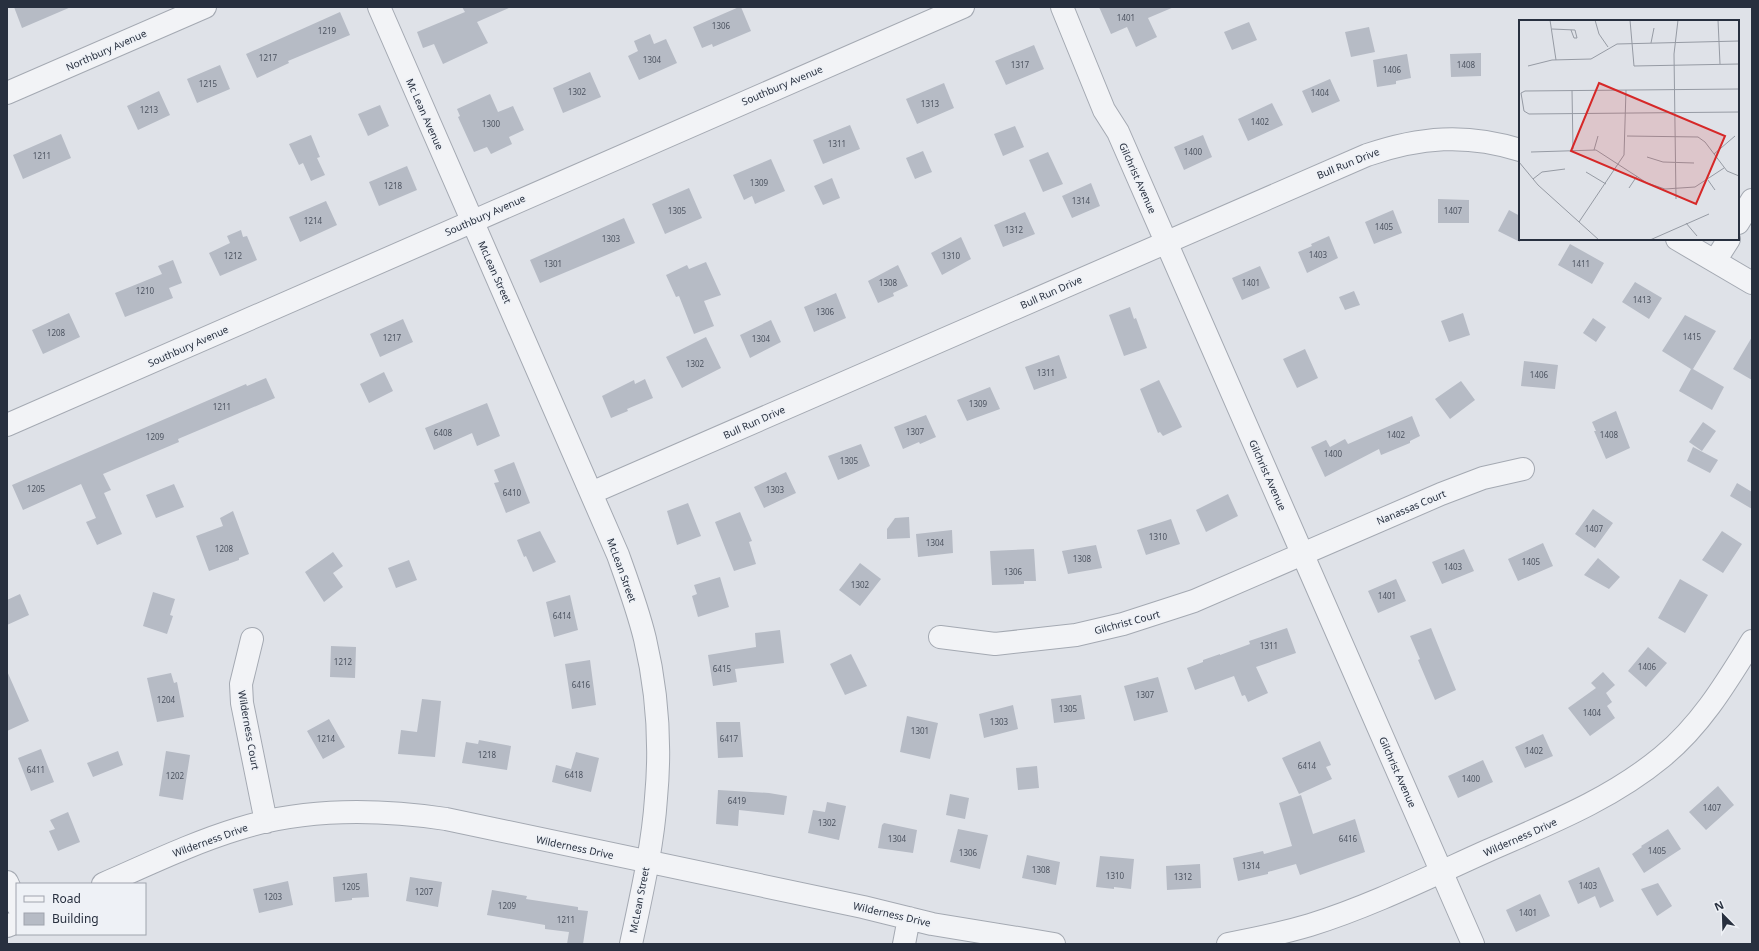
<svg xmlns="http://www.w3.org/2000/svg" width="1759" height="951" font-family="'Noto Sans',sans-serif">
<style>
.building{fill:#b6bbc5}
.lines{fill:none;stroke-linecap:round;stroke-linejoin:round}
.minor-casing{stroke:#a4a9b2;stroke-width:24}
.minor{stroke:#f2f3f6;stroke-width:22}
.labels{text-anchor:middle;stroke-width:3;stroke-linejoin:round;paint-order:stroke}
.number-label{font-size:8px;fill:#4c5360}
.street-label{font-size:10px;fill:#28303f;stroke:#eef1f6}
.inset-road{fill:none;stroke:#969ba4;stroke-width:1}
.view{fill:#d62828;fill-opacity:0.15;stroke:#d62828;stroke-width:2}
.inset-edge{fill:none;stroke:#28303f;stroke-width:2}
</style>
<rect width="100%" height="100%" fill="#dfe2e8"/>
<!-- building -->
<path class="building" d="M14 7H71L22 28Z
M462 7H511L477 22 488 43 443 64 434 44 423 48 417 32 465 12Z
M739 7H741L751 31 713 47 712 44 702 48 693 27Z
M1099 7H1174L1148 18 1157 37 1136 47 1127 27 1111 34Z
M340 12 350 35 288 61 289 63 257 78 246 54Z
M1249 22 1257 40 1232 50 1224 32Z
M1369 27 1375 52 1351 57 1345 32Z
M650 34 654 44 666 39 677 63 639 80 628 56 638 51 634 41Z
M1034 45 1044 69 1006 85 995 61Z
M1481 53V76L1451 77 1450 54Z
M1407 54 1411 78 1396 81V84L1377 87 1373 60Z
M220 65 230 89 197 103 187 79Z
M590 72 601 97 563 113 553 88Z
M1330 79 1340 101 1312 113 1302 91Z
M944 83 954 108 917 124 906 99Z
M159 91 170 115 138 130 127 106Z
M490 94 498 112 513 106 524 130 509 137 512 144 491 154 487 147 474 152 458 117 460 116 457 109Z
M1272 103 1283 125 1248 141 1238 119Z
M380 105 389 126 368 136 358 114Z
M850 125 860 149 823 164 813 140Z
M1015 126 1024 147 1003 156 994 134Z
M61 134 71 158 23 179 13 155Z
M311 135 320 157 317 158 325 175 311 181 303 163 299 165 289 144Z
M1203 135 1212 157 1184 170 1174 147Z
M923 151 932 172 915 179 906 158Z
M1048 152 1063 184 1043 192 1029 160Z
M771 159 785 191 755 204 752 196 744 200 733 175Z
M407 166 417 190 379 206 369 182Z
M832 178 840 198 823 205 814 186Z
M1091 183 1100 206 1072 218 1062 196Z
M689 188 702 218 665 234 652 204Z
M1438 199 1469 200V223H1438Z
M326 201 337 225 300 242 289 217Z
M1393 210 1402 233 1374 244 1365 222Z
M1509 210 1520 216V242L1498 231Z
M1025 212 1035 234 1003 247 994 225Z
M624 218 635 243 540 283 530 260Z
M241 230 243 237 247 236 257 260 220 276 209 253 230 243 227 236Z
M1329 236 1338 258 1307 273 1298 252 1312 246 1311 244Z
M961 237 971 259 942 275 931 253Z
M1570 244 1604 263 1592 284 1558 265Z
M173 260 182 283 169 288 173 298 125 317 115 293 162 274 158 266Z
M706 262 721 295 704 301 714 326 694 334 679 296 676 297 666 275 687 265 689 269Z
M898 265 908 286 893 293 894 296 878 303 868 281Z
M1260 266 1270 288 1242 300 1232 278Z
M1635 282 1662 298 1649 319 1622 302Z
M1354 291 1360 305 1345 310 1339 297Z
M836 293 846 318 814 332 804 307Z
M1130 307 1134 319 1136 318 1147 348 1124 356 1109 315Z
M69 313 80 337 43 354 32 330Z
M1463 313 1470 335 1449 342 1441 321Z
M1685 315 1716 331 1693 369 1724 387 1712 410 1679 391 1691 369 1662 351Z
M1593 318 1606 327 1596 342 1583 333Z
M403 319 413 342 380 357 370 334Z
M771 320 781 342 750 358 740 335Z
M706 337 721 368 682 388 666 357Z
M1752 337V380L1733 369Z
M1305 349 1318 378 1297 388 1283 359Z
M1059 355 1067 378 1034 390 1025 367Z
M1524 361 1558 365 1555 389 1521 386Z
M384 372 393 391 369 403 360 384Z
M266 378 275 398 178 439 179 442 103 474 111 490 104 493 122 534 97 545 86 522 96 518 81 484 23 510 12 485 246 384 247 386Z
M645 379 653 398 627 409 628 411 611 418 602 396 634 380 635 384Z
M1159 380 1182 427 1163 436 1160 432 1158 433 1140 389Z
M1461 381 1475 400 1450 419 1435 399Z
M990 387 1000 409 967 421 957 400Z
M487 403 500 436 477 446 472 433 434 450 425 428Z
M1616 411 1630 448 1606 459 1594 431H1596L1592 422Z
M926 415 936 437 920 444 919 442 903 449 894 427Z
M1412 416 1420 436 1410 441V443L1381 455 1379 449 1325 477 1311 447 1326 440 1330 447 1345 439 1348 444Z
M1703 422 1716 431 1702 451 1689 442Z
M861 444 870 466 838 480 828 456Z
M1693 447 1718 460 1710 473 1687 461Z
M514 462 530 503 506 513 494 483 499 482 494 470Z
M786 472 796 493 764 508 754 487Z
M1737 483 1752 492V509L1730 496Z
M174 484 184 507 156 518 146 495Z
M1228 494 1238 516 1206 532 1196 510Z
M688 503 701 536 677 545 667 511Z
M1593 509 1613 523 1595 548 1575 534Z
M233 511 249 554 239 558V560L209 571 196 536 223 526 220 518Z
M740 512 752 541 749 542 756 564 734 571 715 522Z
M909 517 910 538 887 539V529L895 518Z
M1171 519 1180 544 1146 555 1137 530Z
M952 530 953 553 918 557 916 534Z
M540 531 556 562 533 572 526 556 524 557 517 540Z
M1722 531 1742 544 1723 573 1702 560Z
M1543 543 1553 566 1518 581 1508 559Z
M1096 545 1102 568 1068 574 1062 551Z
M1034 549 1036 581H1024V584L992 585 990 551Z
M1464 549 1474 571 1442 584 1432 562Z
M333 552 343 566 333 573 343 587 324 602 305 572Z
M1598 558 1620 577 1609 589 1584 575Z
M409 560 417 580 396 588 388 568Z
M860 563 881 579 860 606 839 590Z
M720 577 729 607 698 617 692 596 697 594 694 585Z
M1396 579 1406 601 1378 613 1368 591Z
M1680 579 1708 595 1685 633 1658 618Z
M153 592 175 599 170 615 173 616 167 634 143 626Z
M20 594 29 615 7 625V600Z
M570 595 578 630 554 637 546 602Z
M1287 628 1296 653 1256 667 1268 693 1248 702 1245 695 1242 696 1234 676 1195 690 1187 668 1203 662V660L1220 654V655L1250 644 1249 641Z
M1431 628 1456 690 1435 700 1418 660 1420 659 1410 636Z
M780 630 784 663 735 669 737 682 713 686 708 655 756 647 755 633Z
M331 646 356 647 355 678 330 677Z
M1648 647 1667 663 1646 687 1628 671Z
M851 654 867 686 845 695 830 664Z
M590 660 596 705 572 709 565 664Z
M7 671 29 721 7 731Z
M1603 672 1615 685 1606 693 1612 702 1607 706 1615 718 1590 736 1568 708 1596 688 1591 683Z
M171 673 174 683 177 682 184 717 157 722 147 678Z
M1158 677 1168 712 1134 721 1124 686Z
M1081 695 1085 719 1054 723 1051 699Z
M422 699 441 701 435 757 398 754 401 730 417 732Z
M1013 705 1018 729 984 738 979 714Z
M907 716 938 723 930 759 900 752Z
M329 719 345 747 323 759 307 731Z
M716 722H740L743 757 718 758Z
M1543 734 1553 756 1525 768 1515 747Z
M479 740 511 746 507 770 462 763 466 742 478 744Z
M1320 741 1331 765 1326 767 1332 779 1299 794 1282 758Z
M41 749 54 782 31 791 18 758Z
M118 751 123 765 93 777 87 763Z
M166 751 190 755 183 800 159 796Z
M576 752 599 758 591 792 552 782 556 765 571 769Z
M1483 760 1493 782 1458 798 1448 776Z
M1037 766 1039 788 1018 790 1016 768Z
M1718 786 1734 805 1706 830 1689 812Z
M718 790 769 793 787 796 784 815 739 810 738 826 716 824Z
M950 794 969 798 965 819 946 815Z
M1301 795 1313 834 1355 819 1365 852 1300 875 1296 864 1268 872V874L1238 881 1233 858 1263 851 1264 854 1292 846 1279 803Z
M827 802 846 806 839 840 808 833 813 810 825 812Z
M68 812 80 842 58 851 49 831 55 829 50 820Z
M884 823 917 830 913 853 878 848 882 825Z
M958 829 988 835 980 869 950 862Z
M1668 829 1681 849 1644 873 1632 854 1642 847 1641 846Z
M1027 855 1060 862 1056 885 1022 878Z
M1100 856 1134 859 1131 889 1114 887V889L1096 887Z
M1200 864 1201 888 1167 890 1166 866Z
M1599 867 1614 901 1600 908 1595 896 1578 904 1568 881Z
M367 873 369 897 352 898V900L335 902 333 877Z
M410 877 442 882 438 907 406 901Z
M288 881 293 905 259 913 253 889Z
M1658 883 1672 906 1657 916 1641 889Z
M492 890 527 896 526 899 578 907V910L588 911 583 944H567L569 932 545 929V925L487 915Z
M1540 894 1550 916 1516 932 1506 910Z"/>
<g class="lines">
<!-- minor casing -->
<g class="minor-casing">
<path id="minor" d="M379 7 618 555C628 583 638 610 645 639 657 690 661 745 656 798 653 845 641 897 631 944
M1062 7 1104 110 1118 132 1473 944
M7 93 205 7
M1738 223 1752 200
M1677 239 1752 283
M1715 261 1729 239
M7 425 963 7
M591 493 1367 155C1420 137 1466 133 1520 150
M940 637 995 644 1076 635 1123 624 1194 601 1441 494 1483 478 1523 469
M252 639 241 684 242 703 266 822
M7 882 17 905
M103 884C147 865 192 843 238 829 304 808 378 809 446 819L863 907 932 924 1054 944
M7 926 17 922
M904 944 909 918
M1228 944C1255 939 1283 933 1310 925 1371 906 1429 877 1487 851 1548 824 1610 800 1662 757 1701 725 1726 683 1752 641"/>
</g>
<!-- minor -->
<use href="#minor" class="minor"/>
</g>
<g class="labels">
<!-- number labels -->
<g class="number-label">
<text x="1126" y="21">1401</text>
<text x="721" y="29">1306</text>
<text x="327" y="34">1219</text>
<text x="268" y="61">1217</text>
<text x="652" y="63">1304</text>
<text x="1020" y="68">1317</text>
<text x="1466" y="68">1408</text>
<text x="1392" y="73">1406</text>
<text x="208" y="87">1215</text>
<text x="577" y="95">1302</text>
<text x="1320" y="96">1404</text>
<text x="930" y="107">1313</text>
<text x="149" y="113">1213</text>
<text x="1260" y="125">1402</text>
<text x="491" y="127">1300</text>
<text x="837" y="147">1311</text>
<text x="1193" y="155">1400</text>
<text x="42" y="159">1211</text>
<text x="759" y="186">1309</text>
<text x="393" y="189">1218</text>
<text x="1081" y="204">1314</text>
<text x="677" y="214">1305</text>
<text x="1453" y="214">1407</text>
<text x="313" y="224">1214</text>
<text x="1384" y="230">1405</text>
<text x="1014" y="233">1312</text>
<text x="611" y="242">1303</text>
<text x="1318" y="258">1403</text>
<text x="233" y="259">1212</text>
<text x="951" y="259">1310</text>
<text x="553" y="267">1301</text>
<text x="1581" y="267">1411</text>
<text x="888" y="286">1308</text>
<text x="1251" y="286">1401</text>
<text x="145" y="294">1210</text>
<text x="1642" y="303">1413</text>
<text x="825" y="315">1306</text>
<text x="56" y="336">1208</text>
<text x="1692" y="340">1415</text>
<text x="392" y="341">1217</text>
<text x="761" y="342">1304</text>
<text x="695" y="367">1302</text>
<text x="1046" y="376">1311</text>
<text x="1539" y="378">1406</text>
<text x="978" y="407">1309</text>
<text x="222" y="410">1211</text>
<text x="915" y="435">1307</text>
<text x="443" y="436">6408</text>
<text x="1396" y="438">1402</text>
<text x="1609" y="438">1408</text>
<text x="155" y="440">1209</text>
<text x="1333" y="457">1400</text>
<text x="849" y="464">1305</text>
<text x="36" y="492">1205</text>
<text x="775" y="493">1303</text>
<text x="512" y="496">6410</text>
<text x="1594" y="532">1407</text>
<text x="1158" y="540">1310</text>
<text x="935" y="546">1304</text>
<text x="224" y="552">1208</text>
<text x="1082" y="562">1308</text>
<text x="1531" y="565">1405</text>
<text x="1453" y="570">1403</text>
<text x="1013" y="575">1306</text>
<text x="860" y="588">1302</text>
<text x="1387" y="599">1401</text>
<text x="562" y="619">6414</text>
<text x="1269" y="649">1311</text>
<text x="343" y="665">1212</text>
<text x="1647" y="670">1406</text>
<text x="722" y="672">6415</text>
<text x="581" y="688">6416</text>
<text x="1145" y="698">1307</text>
<text x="166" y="703">1204</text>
<text x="1068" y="712">1305</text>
<text x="1592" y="716">1404</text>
<text x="999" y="725">1303</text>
<text x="920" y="734">1301</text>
<text x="326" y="742">1214</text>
<text x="729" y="742">6417</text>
<text x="1534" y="754">1402</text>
<text x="487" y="758">1218</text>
<text x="1307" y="769">6414</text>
<text x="36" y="773">6411</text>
<text x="574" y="778">6418</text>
<text x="175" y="779">1202</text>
<text x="1471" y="782">1400</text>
<text x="737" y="804">6419</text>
<text x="1712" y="811">1407</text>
<text x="827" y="826">1302</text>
<text x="897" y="842">1304</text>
<text x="1348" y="842">6416</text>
<text x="1657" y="854">1405</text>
<text x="968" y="856">1306</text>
<text x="1251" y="869">1314</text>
<text x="1041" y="873">1308</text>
<text x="1115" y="879">1310</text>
<text x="1183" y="880">1312</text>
<text x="1588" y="889">1403</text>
<text x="351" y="890">1205</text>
<text x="424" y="895">1207</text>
<text x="273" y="900">1203</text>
<text x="507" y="909">1209</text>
<text x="1528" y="916">1401</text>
<text x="566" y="923">1211</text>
</g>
<!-- street labels -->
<g class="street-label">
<text transform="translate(106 50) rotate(-24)" y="4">Northbury Avenue</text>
<text transform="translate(782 85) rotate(-23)" y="4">Southbury Avenue</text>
<text transform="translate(425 114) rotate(66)" y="4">Mc Lean Avenue</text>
<text transform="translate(1348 163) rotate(-22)" y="4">Bull Run Drive</text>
<text transform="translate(1138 178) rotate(66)" y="4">Gilchrist Avenue</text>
<text transform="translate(485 215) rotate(-24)" y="4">Southbury Avenue</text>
<text transform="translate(495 272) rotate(66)" y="4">McLean Street</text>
<text transform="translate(1051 292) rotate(-24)" y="4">Bull Run Drive</text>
<text transform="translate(188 346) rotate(-24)" y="4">Southbury Avenue</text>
<text transform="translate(754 422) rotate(-24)" y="4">Bull Run Drive</text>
<text transform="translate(1268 475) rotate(66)" y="4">Gilchrist Avenue</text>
<text transform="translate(1411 507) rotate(-23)" y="4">Nanassas Court</text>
<text transform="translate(622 570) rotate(70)" y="4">McLean Street</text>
<text transform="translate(1127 622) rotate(-15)" y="4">Gilchrist Court</text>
<text transform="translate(249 730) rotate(80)" y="4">Wilderness Court</text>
<text transform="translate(1398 772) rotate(66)" y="4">Gilchrist Avenue</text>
<text transform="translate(1520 837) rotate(-24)" y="4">Wilderness Drive</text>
<text transform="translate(210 840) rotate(-20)" y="4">Wilderness Drive</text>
<text transform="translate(575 847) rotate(12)" y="4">Wilderness Drive</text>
<text transform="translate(639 900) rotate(-79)" y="4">McLean Street</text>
<text transform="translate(892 914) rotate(13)" y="4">Wilderness Drive</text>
</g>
</g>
<!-- overview -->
<g transform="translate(1519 20)">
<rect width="220" height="220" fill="#dfe2e8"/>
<path class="inset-road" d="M31 0 37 40M76 0 80 14 89 27M111 0 115 46 220 44M199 0 201 44M33 9 56 10 58 18H55L52 10M132 23 135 8M9 46 33 40 72 39 98 24 220 21M220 69 6 71 2 73 5 91 10 94 220 92M53 70 54 129M108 116 179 117 186 122 208 151 220 156M75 130 79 116M12 132 77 130 128 163 146 169 176 167 205 148M195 134 216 116M128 137 144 142 175 143M0 142 19 165 80 220M67 152 87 164M14 159 23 152 46 149M189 160 196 170M110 168 118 156M157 179 155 34 159 0M60 202 105 135 107 70M167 203 178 216M131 220 190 194"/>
<path class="view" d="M80 63 206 116 177 184 52 131Z"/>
<rect width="220" height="220" class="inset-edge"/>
</g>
<!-- border -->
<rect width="1759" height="951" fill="none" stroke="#28303f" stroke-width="16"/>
<!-- legend -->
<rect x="16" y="883" width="130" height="52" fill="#eef1f6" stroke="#9fa4ad"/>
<rect x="24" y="896" width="20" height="6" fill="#f2f3f6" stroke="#9fa4ad"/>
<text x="52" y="903" font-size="12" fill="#28303f">Road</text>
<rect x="24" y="913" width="20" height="12" fill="#b6bbc5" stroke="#9fa4ad"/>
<text x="52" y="923" font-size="12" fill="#28303f">Building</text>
<!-- north arrow -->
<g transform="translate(1723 915) rotate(337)" stroke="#eef1f6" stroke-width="3" paint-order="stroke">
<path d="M0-3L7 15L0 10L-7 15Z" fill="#28303f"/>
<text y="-6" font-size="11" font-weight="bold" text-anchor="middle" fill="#28303f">N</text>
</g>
</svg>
